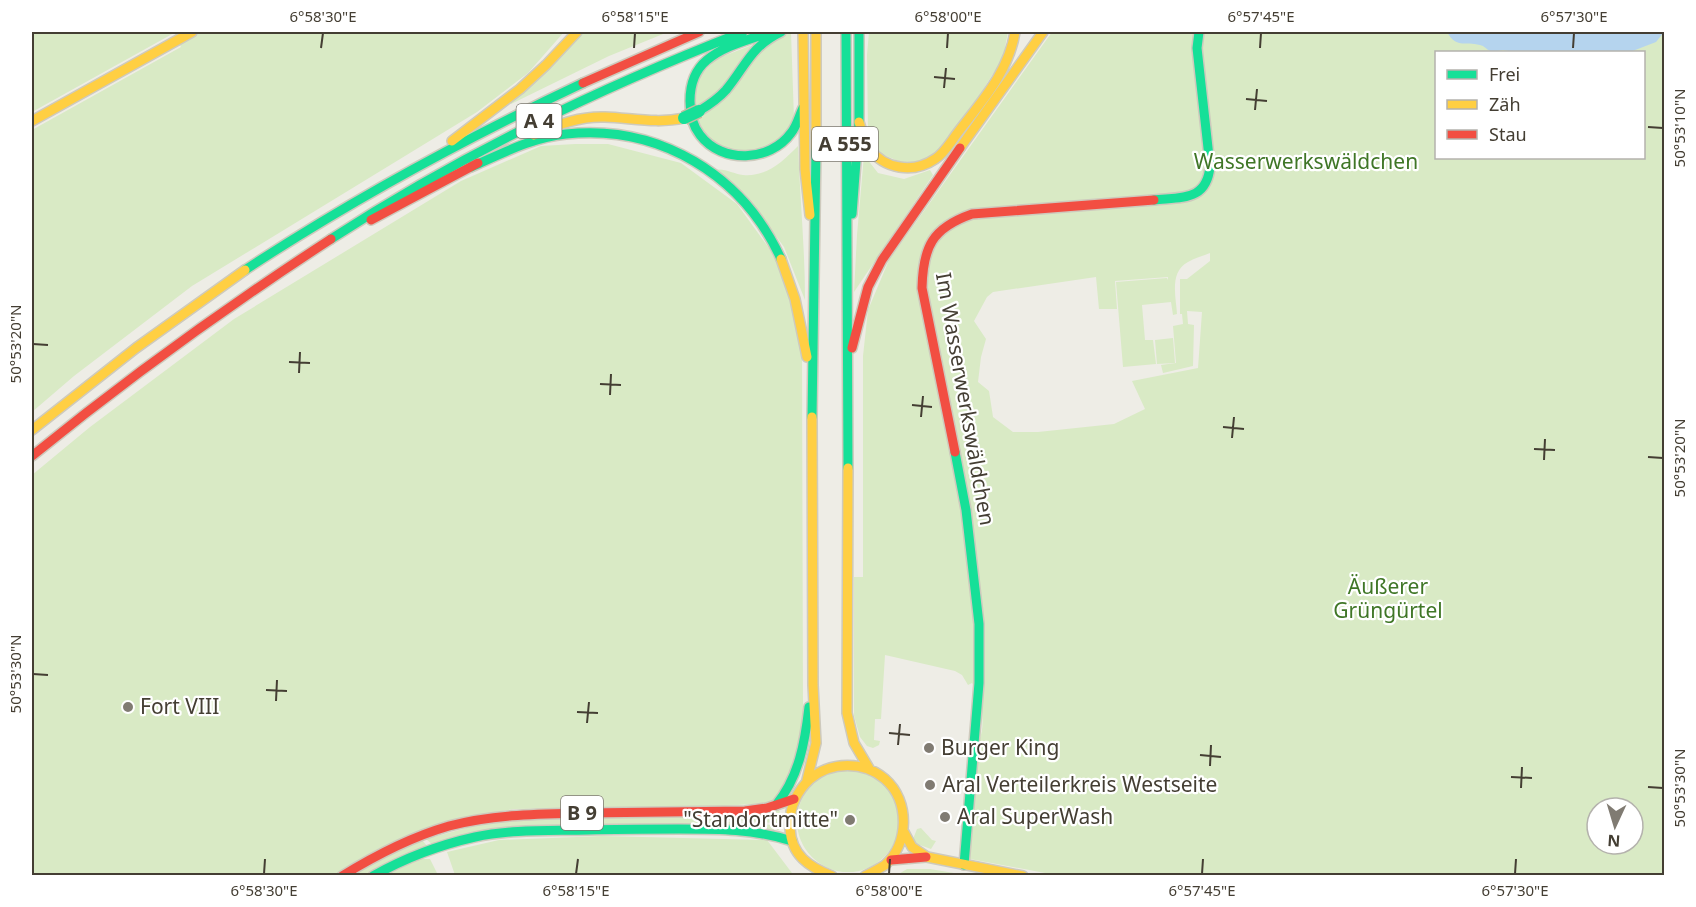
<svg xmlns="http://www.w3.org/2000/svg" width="1696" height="907" font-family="'Noto Sans',sans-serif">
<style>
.green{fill:#d9eac5;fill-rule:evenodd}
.water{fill:#b5d4ee}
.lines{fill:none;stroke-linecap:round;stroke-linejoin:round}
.fast-casing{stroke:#cecabd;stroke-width:12}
.slow-casing{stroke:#cecabd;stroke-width:12}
.jam-casing{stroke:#cecabd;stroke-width:12}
.fast{stroke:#16e098;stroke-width:9}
.slow{stroke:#ffcf43;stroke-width:9}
.jam{stroke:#f24e42;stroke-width:9}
.fast-bridge-casing{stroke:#c6bca1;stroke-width:15;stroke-linecap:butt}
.fast-bridge{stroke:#16e098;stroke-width:12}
.ticks{fill:none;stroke:#443e33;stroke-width:2}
.poi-dot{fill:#807b72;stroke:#fff;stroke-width:2}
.labels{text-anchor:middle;stroke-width:4.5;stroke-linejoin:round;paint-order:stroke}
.shield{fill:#fff;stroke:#7c7870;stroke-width:1.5}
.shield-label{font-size:20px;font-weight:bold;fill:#443e33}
.park-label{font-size:21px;fill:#3f7626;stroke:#fff}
.street-label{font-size:21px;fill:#443e33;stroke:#fff}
.poi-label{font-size:21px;fill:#443e33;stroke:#fff;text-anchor:start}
.neatline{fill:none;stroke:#443e33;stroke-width:2}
.ticks-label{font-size:15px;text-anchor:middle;fill:#443e33}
</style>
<rect width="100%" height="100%" fill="#eeede6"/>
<!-- green -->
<path class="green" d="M32 32H564L528 73 477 112 192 286 74 376 32 412V130L181 47 174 33 32 112Z
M583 32H668L609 56 511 104V102L568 48Z
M791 32 794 119 781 140 752 153 736 152 720 146 708 138 696 117C724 88 754 48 791 32Z
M869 32H1008L1003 58 981 93 946 141 934 155 915 163 901 162 881 154 868 133 867 55Z
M1052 32H1664V875L1061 876 970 859 979 741C986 723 980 713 982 696L972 683 968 685 962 675 955 671 885 655 881 719H875L874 740 880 741 879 745 873 748 867 746 860 737 854 716V577H863V356L868 310 889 260ZM1436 52H1644V158H1436ZM1210 253V261L1187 279H1180V314H1182L1183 324 1173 326 1176 363 1161 365 1163 373 1193 366 1194 325 1188 324 1187 311 1202 312 1198 368 1132 381 1145 409 1114 424 1038 432H1013L993 417 989 391 978 382 981 357 986 339 974 321 987 297 993 292 1096 277 1099 309H1117L1115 281 1168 277V280L1167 278 1116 282 1123 367 1156 364 1153 340H1145L1142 305 1171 302 1173 315 1177 314C1176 297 1169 272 1188 262 1195 258 1203 256 1210 253ZM1597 808H1633V844H1597Z
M752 45C739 60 731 78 717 92 712 98 704 103 697 107L693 102 698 78 716 59Z
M575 144H608L681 163 737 204 769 248 781 272 790 295 802 348 803 712V728L791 779 778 798 767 803 723 806 514 809 465 817 407 836 376 850 334 875H32V475L90 427 234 319 461 181 541 146Z
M798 146C800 198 805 249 805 300L784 247 744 193 715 170C725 168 733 174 743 175 767 177 782 162 798 146Z
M864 155 878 173 904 179 930 170 933 175 854 292 857 235Z
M1173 338 1175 363 1157 364 1155 340Z
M797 821a51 51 0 1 1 102 0a51 51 0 1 1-102 0Z
M779 810 781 814 779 830H777V826L774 823 720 819 716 818 715 815 761 814Z
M711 815 712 819 716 821 773 825 774 828V830L741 826H573L433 845 426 839 481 824 525 819Z
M921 828 932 840 936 841 931 849 917 844 913 839 917 829Z
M602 836 767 840 792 873 795 875H455L447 852 499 840Z
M422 840 428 847 402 856 364 875 351 876 379 859Z
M420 859H430L438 875H386Z
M907 869H930L966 875H897Z"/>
<!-- water -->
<path class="water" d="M1447 32H1664L1656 42 1630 52H1515L1503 50 1492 52C1491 52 1484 47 1483 46 1467 40 1457 50 1447 32Z"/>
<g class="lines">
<!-- fast casing -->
<g class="fast-casing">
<path id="fast" d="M770 32C749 40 725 45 707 60 695 70 690 85 690 101 690 113 692 125 700 135 722 164 770 162 791 133 797 126 799 116 803 108
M846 32 848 468
M699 111C709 105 718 99 726 90 746 66 750 47 781 32
M471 167C501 154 533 137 566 134 659 124 743 175 781 259
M1154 200C1182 197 1207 201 1210 166L1197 48 1199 32
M852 214 859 122V32
M331 239C462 154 598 89 743 32
M245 270C353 199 466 138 583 83
M812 417 816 149
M955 452 966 510 979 624V683L964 865
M776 805C799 777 805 742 809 707
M373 876C405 858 439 845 475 837 512 829 550 831 588 830 619 829 649 829 679 829 718 829 755 829 792 841"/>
</g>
<!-- slow casing -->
<g class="slow-casing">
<path id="slow" d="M803 32 805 169 810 215
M816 32V149
M32 121 192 32
M859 122C862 131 864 140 869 148 884 169 913 174 935 159 945 153 951 141 959 131 982 101 1009 71 1015 32
M534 135C557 124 580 116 605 117 632 118 657 124 684 118
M452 141 520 89 546 65 577 32
M960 148 1043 32
M781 259 795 299 807 357
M32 430 136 348 245 270
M848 468 847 713 854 743 870 770
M807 780 816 743 813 685 812 417
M904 832 912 847 927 857 1023 876
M832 876C809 867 791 855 790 828 789 809 796 792 810 779 831 761 864 761 885 779 910 801 909 844 885 865 879 869 871 873 865 876"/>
</g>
<!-- jam casing -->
<g class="jam-casing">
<path id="jam" d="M583 83 699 32
M371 220 478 163
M852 348 868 287 882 260 960 148
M955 452 922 288C923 247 932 228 972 214L1154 200
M32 456C128 378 228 306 331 239
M891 860 926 857
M342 876C376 855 411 837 449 826 494 814 540 814 585 813 638 812 692 812 745 811L767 808 794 799"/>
</g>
<!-- fast -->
<use href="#fast" class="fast"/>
<!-- slow -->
<use href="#slow" class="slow"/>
<!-- jam -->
<use href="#jam" class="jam"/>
<!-- fast-bridge casing -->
<g class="fast-bridge-casing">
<path id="fast-bridge" d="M684 118 699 111"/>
</g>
<!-- fast-bridge -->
<use href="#fast-bridge" class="fast-bridge"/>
</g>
<!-- ticks -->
<path class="ticks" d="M321 48 323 33M634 48 635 33M947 48 948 33M1260 48 1261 33M1573 48 1574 33M934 77 955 79M944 88 946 68M1246 99 1267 101M1255 110 1257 89M1648 127 1663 128M33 344 48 345M289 362 310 363M299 373 300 352M600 384 621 385M610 395 611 374M912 405 932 407M921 417 923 396M1223 427 1244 429M1232 438 1234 417M1534 449 1555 450M1648 457 1663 458M1544 460 1545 439M33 674 48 675M266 690 287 691M276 701 277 680M577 712 598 713M587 723 589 702M889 733 910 735M898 745 900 724M1200 755 1221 757M1210 766 1211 745M1511 777 1532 778M1648 787 1663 788M1521 788 1522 767M264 874 265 859M576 874 578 859M889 874 890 859M1202 874 1203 859M1515 874 1516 859"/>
<!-- markers -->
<g class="poi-dot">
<circle cx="128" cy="707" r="6"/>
<circle cx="929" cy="748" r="6"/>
<circle cx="930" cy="785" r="6"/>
<circle cx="945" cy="817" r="6"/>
<circle cx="850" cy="820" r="6"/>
</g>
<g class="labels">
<!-- shield labels -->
<g class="shield">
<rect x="516.5" y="104" width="45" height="34" rx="4.5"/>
<rect x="812" y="127" width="66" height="34" rx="4.5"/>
<rect x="561" y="796" width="42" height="34" rx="4.5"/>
</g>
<g class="shield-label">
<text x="539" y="128">A 4</text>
<text x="845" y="151">A 555</text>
<text x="582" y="820">B 9</text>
</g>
<!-- park labels -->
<g class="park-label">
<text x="1306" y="169">Wasserwerkswäldchen</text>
<text x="1388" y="594">Äußerer<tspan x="1388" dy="24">Grüngürtel</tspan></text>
</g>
<!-- street labels -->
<g class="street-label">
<text transform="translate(965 399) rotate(80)" y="7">Im Wasserwerkswäldchen</text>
</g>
<!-- poi labels -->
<g class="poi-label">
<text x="140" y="714">Fort VIII</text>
<text x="941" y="755">Burger King</text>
<text x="942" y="792">Aral Verteilerkreis Westseite</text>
<text x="957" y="824">Aral SuperWash</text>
<text x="838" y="827" text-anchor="end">"Standortmitte"</text>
</g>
</g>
<!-- border -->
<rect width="1696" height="907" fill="none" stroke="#ffffff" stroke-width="66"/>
<!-- legend -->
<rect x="1435" y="51" width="210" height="108" fill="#ffffff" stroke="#b4b2ad" stroke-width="1.5"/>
<rect x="1447" y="70" width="30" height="9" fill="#16e098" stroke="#b4b2ad" stroke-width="1.5"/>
<text x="1489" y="81" font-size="18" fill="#443e33">Frei</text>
<rect x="1447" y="100" width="30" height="9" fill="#ffcf43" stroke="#b4b2ad" stroke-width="1.5"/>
<text x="1489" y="111" font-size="18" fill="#443e33">Zäh</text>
<rect x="1447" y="130" width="30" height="9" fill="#f24e42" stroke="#b4b2ad" stroke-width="1.5"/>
<text x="1489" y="141" font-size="18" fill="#443e33">Stau</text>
<!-- north arrow -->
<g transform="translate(1615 826) rotate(184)"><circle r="28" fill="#ffffff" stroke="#b4b2ad" stroke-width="1.5"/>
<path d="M0-4.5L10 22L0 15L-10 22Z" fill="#807b72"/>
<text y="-9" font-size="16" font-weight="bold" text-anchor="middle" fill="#443e33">N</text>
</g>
<rect x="33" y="33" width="1630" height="841" class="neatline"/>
<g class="ticks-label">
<text x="323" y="22">6°58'30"E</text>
<text x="635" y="22">6°58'15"E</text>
<text x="948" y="22">6°58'00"E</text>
<text x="1261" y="22">6°57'45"E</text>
<text x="1574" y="22">6°57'30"E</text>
<text transform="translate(1680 128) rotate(-90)" y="5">50°53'10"N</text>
<text transform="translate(16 344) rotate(-90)" y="5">50°53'20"N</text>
<text transform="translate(1680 458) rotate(-90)" y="5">50°53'20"N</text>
<text transform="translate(16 674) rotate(-90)" y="5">50°53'30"N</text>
<text transform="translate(1680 788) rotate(-90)" y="5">50°53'30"N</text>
<text x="264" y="896">6°58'30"E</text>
<text x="576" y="896">6°58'15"E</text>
<text x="889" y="896">6°58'00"E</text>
<text x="1202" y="896">6°57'45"E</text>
<text x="1515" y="896">6°57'30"E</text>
</g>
</svg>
